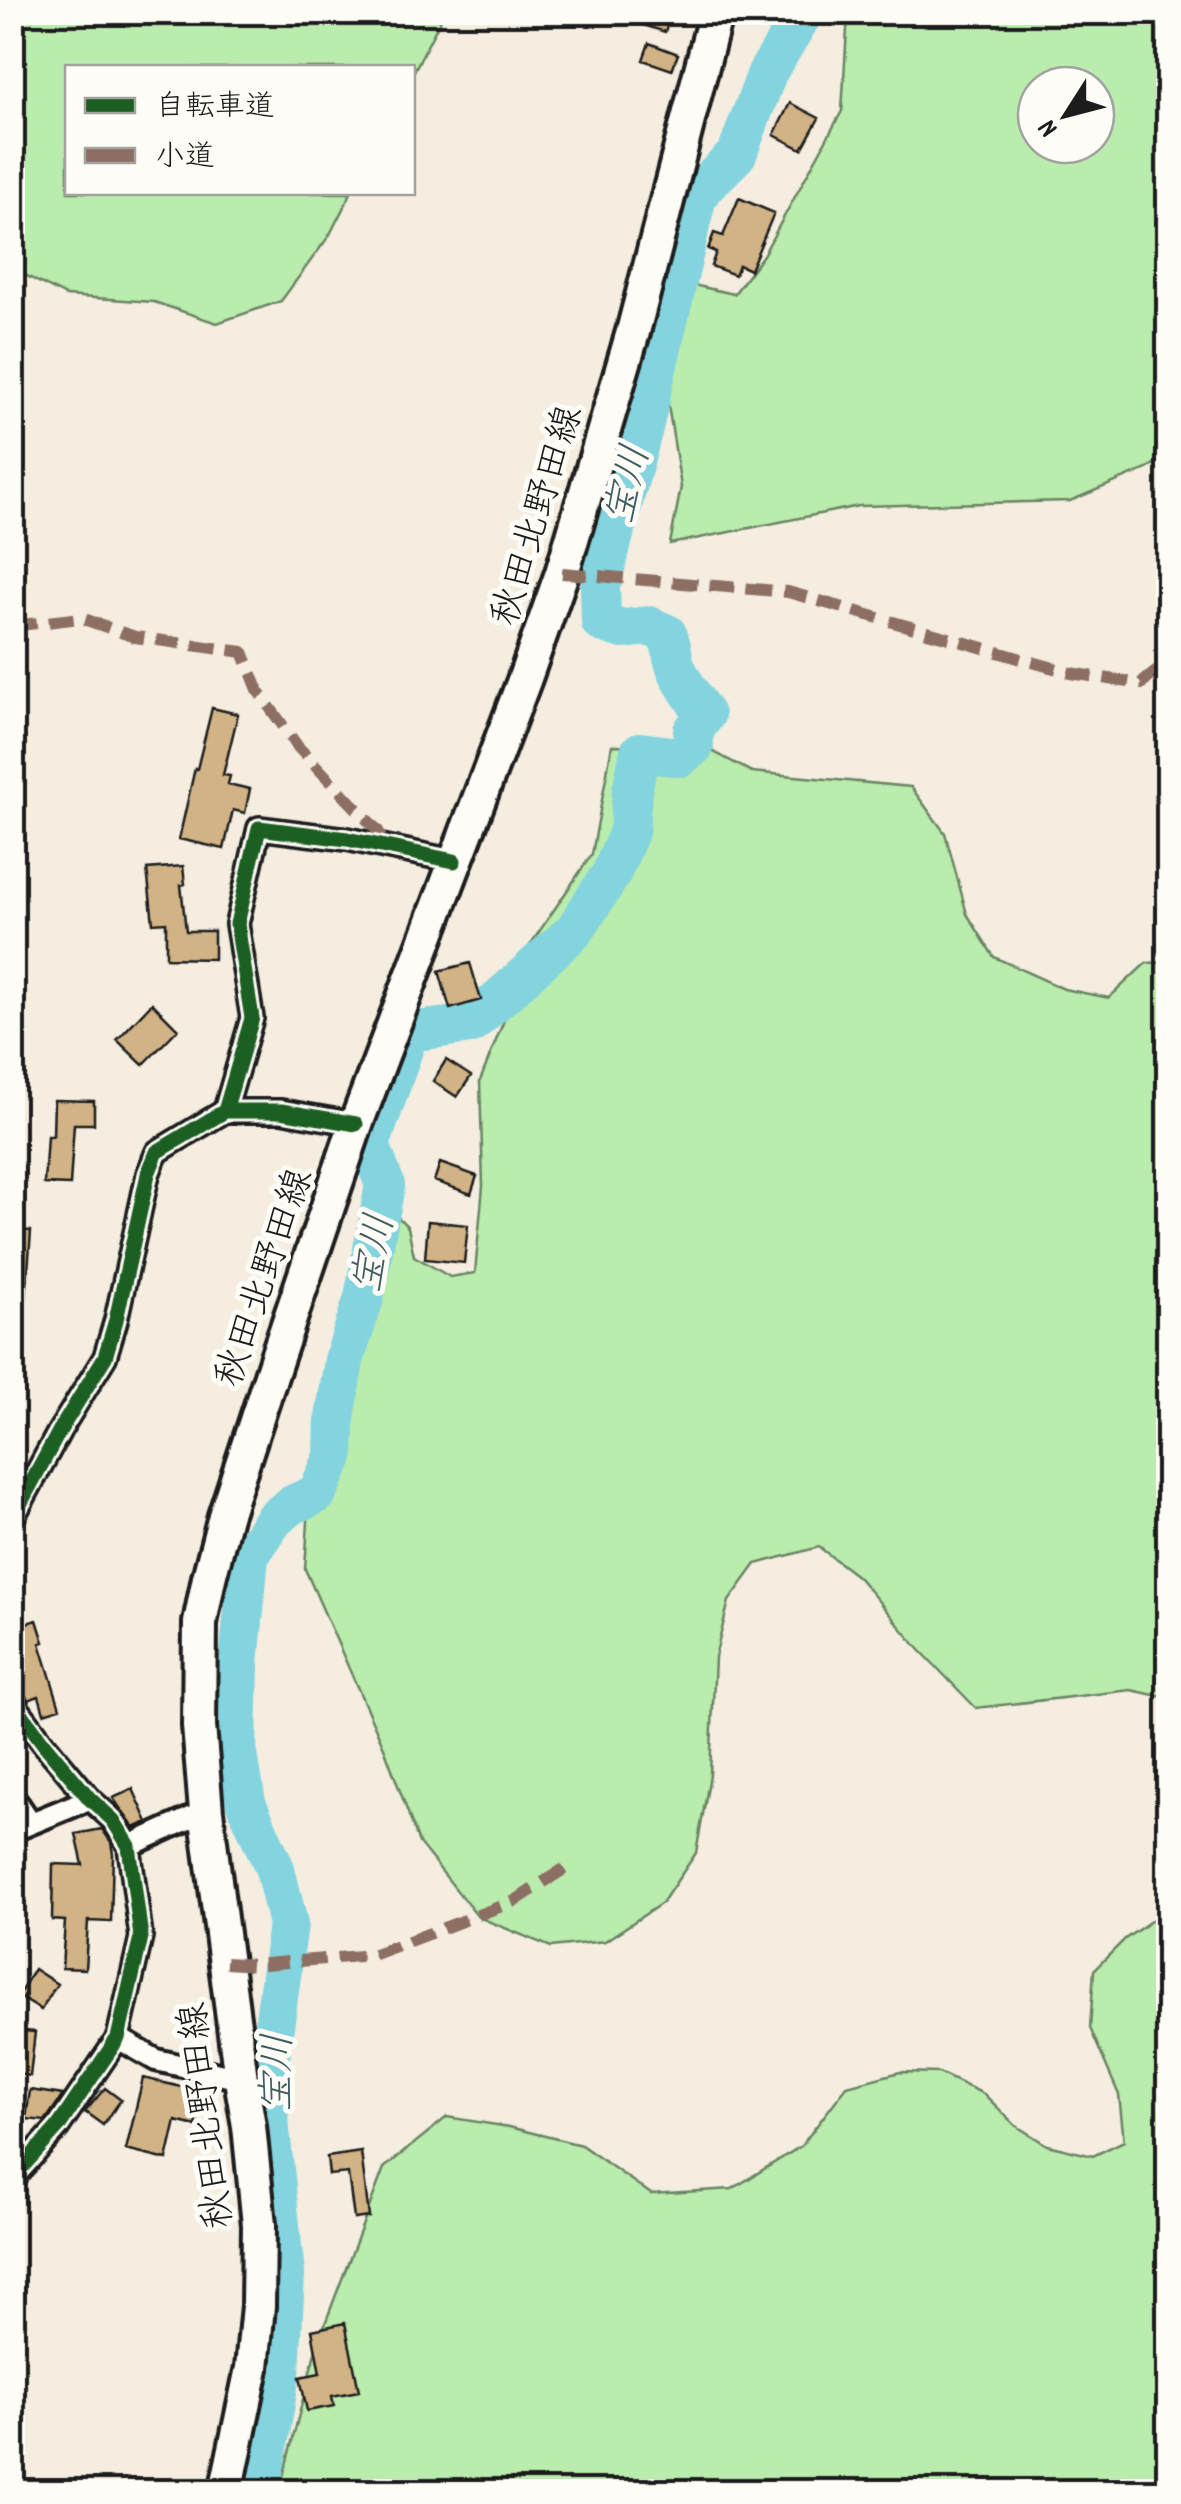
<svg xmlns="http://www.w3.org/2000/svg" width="1181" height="2504" font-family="Dekko,'Klee One',sans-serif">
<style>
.green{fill:#b9ecad;stroke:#6a8464;stroke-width:2.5;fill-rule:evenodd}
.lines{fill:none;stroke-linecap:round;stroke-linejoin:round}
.river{stroke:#83d4de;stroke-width:40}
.building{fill:#d1b386;stroke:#1c1c1c;stroke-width:2.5}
.minor-casing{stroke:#1c1c1c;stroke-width:28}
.primary-casing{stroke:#1c1c1c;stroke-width:40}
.minor{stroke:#fdfcf7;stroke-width:20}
.primary{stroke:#fdfcf7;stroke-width:32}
.quiet{stroke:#8d6e63;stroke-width:12;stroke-dasharray:25 12;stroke-linecap:butt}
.cycleway-casing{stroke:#fdfcf7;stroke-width:21}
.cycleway{stroke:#1b5e20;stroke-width:15}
.labels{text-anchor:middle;stroke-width:10;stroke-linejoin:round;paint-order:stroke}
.street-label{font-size:38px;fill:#1c1c1c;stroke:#fdfcf7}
.water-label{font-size:40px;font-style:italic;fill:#405c60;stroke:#fdfcf7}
</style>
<rect width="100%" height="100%" fill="#f4ede0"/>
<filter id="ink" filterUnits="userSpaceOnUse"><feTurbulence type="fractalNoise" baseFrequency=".01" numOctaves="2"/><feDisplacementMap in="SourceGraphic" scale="20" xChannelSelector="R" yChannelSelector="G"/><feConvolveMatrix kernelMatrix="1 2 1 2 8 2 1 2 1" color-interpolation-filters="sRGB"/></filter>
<g filter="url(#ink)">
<!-- green -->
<path class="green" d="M12 13 13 12 444 13 413 73 412 68H68V192L351 193 329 236 281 301 217 323 154 302 66 296 13 269Z
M848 13H1168V454L1147 469 1070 501 859 506 670 544 681 487 664 379 681 336 693 285 734 294 763 255 842 111ZM1036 85H1096V145H1036Z
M612 745 704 747 752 772 911 787 945 833 967 914 994 957 1064 989 1109 998 1146 963 1168 962V1698L1131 1690 976 1708 919 1649 858 1577 819 1547 756 1564 729 1601 715 1657 710 1775 696 1853 662 1903 605 1941 551 1947 478 1917 419 1843 385 1750 305 1569 310 1490 331 1394 363 1295 370 1217 393 1212 408 1227 414 1256 450 1277 475 1273 483 1186 480 1081 508 1010 528 948 592 854Z
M1168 1909V2491L279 2492 317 2345 384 2168 447 2117 509 2127 581 2145 651 2194 732 2189 801 2146 847 2086 900 2072 939 2073 984 2094 1015 2125 1047 2145 1093 2156 1124 2141 1119 2095 1090 2028 1094 1970 1125 1939Z"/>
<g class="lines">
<!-- river -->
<path class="river" d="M260 2492 280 2374 285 2274 269 2121 268 2071 288 1924 275 1869 246 1803 237 1748 239 1663 249 1556 274 1519 292 1505 317 1494 334 1457 335 1418 344 1360 364 1298 385 1185 370 1145 409 1032 471 1024 574 931 611 874 629 832 632 791 640 752 680 757 694 746 693 731 705 715C694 698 678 678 673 658 672 649 671 643 667 634L649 626 623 629 601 622 600 586 642 432 696 200 703 188 737 154 767 73 804 12"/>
</g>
<!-- building -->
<path class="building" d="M616 12H671L665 32 615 16Z
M649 43 678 54 672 70 643 60Z
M790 103 819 118 802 149 774 135Z
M739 198 774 213 750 270 739 265 735 275 711 266 716 252 708 249 714 233 723 236Z
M212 708 238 714 223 775 230 776 228 784 250 789 245 813 233 810 224 849 179 839 195 768 197 769Z
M183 866 185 884 181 885 186 931H214V959L166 958V922L153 923 147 869Z
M470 963 481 1000 450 1009 439 971Z
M152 1003 178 1029 143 1065 117 1040Z
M446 1060 471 1076 457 1097 433 1081Z
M54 1100 94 1101V1124H74L70 1185 44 1184 47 1136H53Z
M440 1163 477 1176 471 1194 434 1181Z
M428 1221 468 1225 464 1263 425 1259Z
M12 1229 31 1231 26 1298 12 1297Z
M37 1620 44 1642 40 1643 60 1708 44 1713 39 1696 28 1700 23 1692 14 1667 23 1664 12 1627Z
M133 1789 148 1822 134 1828 113 1798Z
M102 1829 111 1842 113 1854 111 1922 88 1921 85 1969 62 1968 65 1921 52 1920 53 1864 83 1865 76 1834Z
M34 1969 57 1984 41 2010 18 1996Z
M12 2030 35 2032 30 2076 12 2073Z
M143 2078 203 2092 196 2126 176 2121 167 2160 126 2150Z
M105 2088 121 2100 103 2125 85 2112Z
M30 2090 63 2095 45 2121 26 2119Z
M361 2152 369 2217 354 2219 348 2173 329 2175 327 2157Z
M345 2323 359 2391 332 2396 334 2406 307 2411 300 2377 320 2373 312 2330Z"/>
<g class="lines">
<!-- minor casing -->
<g class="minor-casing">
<path id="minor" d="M225 1111 252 1018 237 924 259 828 347 839 454 861
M12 1519 60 1430 105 1357 116 1320 148 1174 157 1152 225 1111H281L356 1124
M12 1701 44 1744 90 1799 113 1820 129 1846 141 1937 118 2038 58 2127 12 2178
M12 1795 31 1823
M12 1831 90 1799
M129 1846 206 1811
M118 2038 156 2060 241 2079"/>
</g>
<!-- primary casing -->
<g class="primary-casing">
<path id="primary" d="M226 2492 252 2368 258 2306 259 2225 249 2126 241 2079 206 1811 199 1726 200 1623 209 1578 225 1516 277 1357 356 1124 525 678 562 573 633 332 716 12"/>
</g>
<!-- minor -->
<use href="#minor" class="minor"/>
<!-- primary -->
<use href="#primary" class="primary"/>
<!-- quiet -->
<path class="quiet" d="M562 573 788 592 1071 673 1141 684 1168 662
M12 626 81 618 135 637 243 652 259 692 298 747 378 831 385 847
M226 1963 253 1965 372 1955 515 1901 573 1863"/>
<!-- cycleway casing -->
<g class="cycleway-casing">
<path id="cycleway" d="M225 1111 252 1018 237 924 259 828 347 839 454 861
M12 1519 60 1430 105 1357 116 1320 148 1174 157 1152 225 1111H281L356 1124
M12 1701 44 1744 90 1799 113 1820 129 1846 141 1937 118 2038 58 2127 12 2178"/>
</g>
<!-- cycleway -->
<use href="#cycleway" class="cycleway"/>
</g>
</g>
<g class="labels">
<!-- street labels -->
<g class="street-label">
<text transform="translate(535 515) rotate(-73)" y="13">秋田北野田線</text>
<text transform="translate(262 1277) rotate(-71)" y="13">秋田北野田線</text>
<text transform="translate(204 2116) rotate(-97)" y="13">秋田北野田線</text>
</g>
<!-- water labels -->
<g class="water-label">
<text transform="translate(625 484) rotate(-76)" y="14">宝川</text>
<text transform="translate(371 1253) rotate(-79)" y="14">宝川</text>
<text transform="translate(275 2073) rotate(-89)" y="14">宝川</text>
</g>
</g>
<!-- margin -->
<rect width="1181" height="2504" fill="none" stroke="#fdfcf7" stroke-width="50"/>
<rect x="25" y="25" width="1131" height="2454" fill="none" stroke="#1c1c1c" stroke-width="4" filter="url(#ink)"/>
<!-- legend -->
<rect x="65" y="65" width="350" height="130" fill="#fdfcf7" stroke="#a3a29f" stroke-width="2.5"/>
<rect x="85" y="98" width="50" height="15" fill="#1b5e20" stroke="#a3a29f" stroke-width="2.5"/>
<text x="155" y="115" font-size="30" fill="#1c1c1c">自転車道</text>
<rect x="85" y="148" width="50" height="15" fill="#8d6e63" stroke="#a3a29f" stroke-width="2.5"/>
<text x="155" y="165" font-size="30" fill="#1c1c1c">小道</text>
<!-- north arrow -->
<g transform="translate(1066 115) rotate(234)"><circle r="48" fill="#fdfcf7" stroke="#a3a29f" stroke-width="2.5"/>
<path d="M0-8L18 38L0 25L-18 38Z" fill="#1c1c1c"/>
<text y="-15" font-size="28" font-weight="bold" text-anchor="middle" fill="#1c1c1c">N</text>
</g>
</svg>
